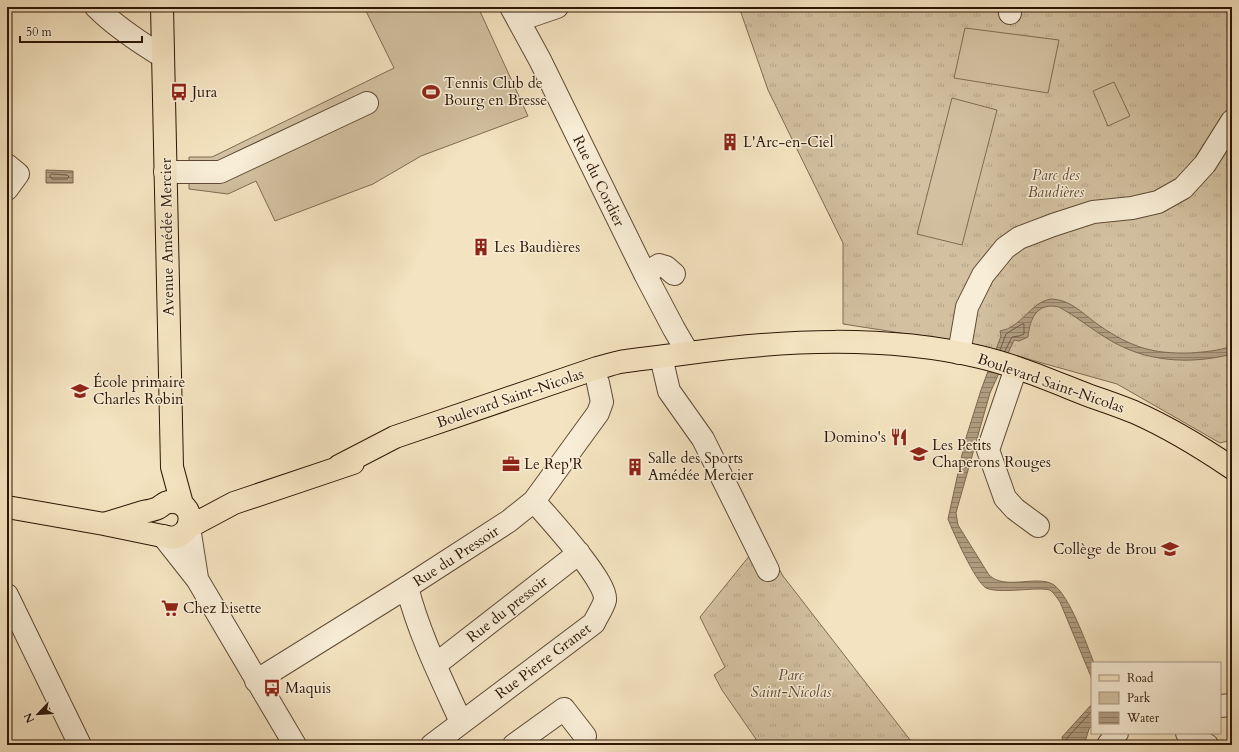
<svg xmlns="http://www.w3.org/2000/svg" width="1239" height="752" font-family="Cardo,serif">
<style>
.park{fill:url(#park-tufts);stroke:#806b52}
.pitch{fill:#d2c0a0;stroke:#806b52}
.water{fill:url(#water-rules);stroke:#7c674f}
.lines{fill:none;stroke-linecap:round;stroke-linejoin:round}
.shore{stroke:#6e5a42;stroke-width:1}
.minor-casing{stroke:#5f4934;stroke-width:24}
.major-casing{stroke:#2d1605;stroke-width:24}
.minor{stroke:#f8edd6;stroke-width:22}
.major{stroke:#f4e3c0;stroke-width:22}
.labels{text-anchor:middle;stroke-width:3;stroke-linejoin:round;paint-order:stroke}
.poi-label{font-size:15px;fill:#2d1605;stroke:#f8edd6;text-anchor:start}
.park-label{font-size:15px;font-style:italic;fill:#5f4934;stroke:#f8edd6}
.street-label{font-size:15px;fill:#2d1605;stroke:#f8edd6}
</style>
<defs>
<pattern id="park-tufts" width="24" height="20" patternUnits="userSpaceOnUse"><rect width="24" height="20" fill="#d2c0a0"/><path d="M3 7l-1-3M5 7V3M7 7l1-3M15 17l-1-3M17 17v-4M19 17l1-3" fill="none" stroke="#b5a488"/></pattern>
<pattern id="water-rules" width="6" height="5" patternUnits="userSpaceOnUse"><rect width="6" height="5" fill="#b09d80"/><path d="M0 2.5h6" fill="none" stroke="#907f67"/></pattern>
</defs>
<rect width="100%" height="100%" fill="#f4e3c0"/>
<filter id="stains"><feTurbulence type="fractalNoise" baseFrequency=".005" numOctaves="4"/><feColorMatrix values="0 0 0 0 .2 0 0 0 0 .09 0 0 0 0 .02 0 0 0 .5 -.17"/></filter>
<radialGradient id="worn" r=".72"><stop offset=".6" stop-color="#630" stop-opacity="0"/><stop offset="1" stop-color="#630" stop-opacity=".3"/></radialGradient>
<!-- park -->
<path class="park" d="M739 7H1232V440L1220 443 1117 384 978 345 843 324V243L768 90Z
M763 539 783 576 914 745H760L722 690 714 675 725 667 700 617Z"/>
<!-- pitch -->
<path class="pitch" d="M364 7H478L528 116 421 156 373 184 275 221 256 181 228 194 189 189V157H212L394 68Z
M965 28 1059 40 1048 93 954 78Z
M1114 82 1130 116 1108 126 1093 91Z
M952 98 997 110 962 245 917 234Z"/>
<!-- water -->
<path class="water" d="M46 170 73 171V183H46Z
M1050 299C1071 299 1084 315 1100 326 1131 347 1152 354 1190 353 1204 352 1218 351 1232 346V354C1190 365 1145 362 1108 339 1091 329 1076 316 1059 307 1037 302 1030 318 1028 337L1019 341 1014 340 990 393 957 509 956 513 958 525 989 575C1005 591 1038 574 1054 585 1070 597 1086 643 1094 663H1092V679L1060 602C1057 598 1054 593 1050 590 1046 589 1042 589 1038 589 1025 589 996 593 986 588 975 581 953 532 948 519L965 441 981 390 1001 336 1000 331C1021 328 1030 303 1050 299Z
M1092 704V725L1089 729 1084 745H1063L1062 737Z"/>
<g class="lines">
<!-- shore -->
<path class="shore" d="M52 174 67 175 69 177 67 179H52L50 176Z
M1000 350 1006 334 1022 324H1024V334L1019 336 1012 337 1005 351
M1067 745V738L1092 711"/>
<!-- minor casing -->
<g class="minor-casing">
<path id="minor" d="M96 7C115 26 139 42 162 56
M511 7 540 60 645 274 674 329 688 353
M1010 7V13
M519 20 557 7
M7 165 18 174 7 189
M165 172H220L367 103
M645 274 659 265 666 267 674 274
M959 353 967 307 983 275 1005 248 1019 238 1053 225 1093 212 1132 208 1158 202 1183 188 1205 164 1232 121
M662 361 669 391 703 439 768 570
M1016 368 988 450 1005 498 1015 509 1038 526
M189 527 197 578
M163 536 197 579 295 745
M407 587C419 634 441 678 461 722
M7 595 80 745
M435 665 579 553
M256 681 407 587 509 521 534 501 598 413 602 402 598 383
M1220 706 1232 705
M1187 733 1207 745
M432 745 594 623C597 616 603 608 605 600 608 582 547 516 534 501
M514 745 564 709 585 736
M1108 745 1117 733"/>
</g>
<!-- major casing -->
<g class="major-casing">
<path id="major" d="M162 7 172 467 182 504
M339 466 395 437 597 368C607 366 616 362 626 361 647 358 668 356 689 353 785 340 884 335 980 357 1018 366 1054 382 1090 396 1105 401 1119 406 1134 412 1168 427 1201 447 1232 468
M7 507 104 524 172 538C196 534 195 502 172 502 166 501 163 505 158 508 154 510 148 511 143 512 130 516 117 520 104 524
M189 527 234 503 353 463"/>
</g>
<!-- minor -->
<use href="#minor" class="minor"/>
<!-- major -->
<use href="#major" class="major"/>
</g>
<!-- icons -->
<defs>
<g id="bus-bare" transform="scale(1.38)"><path d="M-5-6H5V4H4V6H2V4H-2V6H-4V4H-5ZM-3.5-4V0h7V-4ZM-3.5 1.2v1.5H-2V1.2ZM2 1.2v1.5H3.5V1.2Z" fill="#8f2418" stroke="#f8edd6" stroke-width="2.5" paint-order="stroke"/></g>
<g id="stadium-bare" transform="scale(1.38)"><path d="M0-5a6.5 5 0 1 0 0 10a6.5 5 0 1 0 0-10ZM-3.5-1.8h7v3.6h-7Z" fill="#8f2418" stroke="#f8edd6" stroke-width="2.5" paint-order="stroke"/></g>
<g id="building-bare" transform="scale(1.38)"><path d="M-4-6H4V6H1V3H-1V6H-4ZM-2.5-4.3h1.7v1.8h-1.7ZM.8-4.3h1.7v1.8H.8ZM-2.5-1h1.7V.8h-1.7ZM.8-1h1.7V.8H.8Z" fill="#8f2418" stroke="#f8edd6" stroke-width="2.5" paint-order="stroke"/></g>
<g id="school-bare" transform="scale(1.38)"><path d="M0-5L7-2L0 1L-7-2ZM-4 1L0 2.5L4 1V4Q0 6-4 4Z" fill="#8f2418" stroke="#f8edd6" stroke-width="2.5" paint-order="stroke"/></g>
<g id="restaurant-bare" transform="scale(1.38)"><path d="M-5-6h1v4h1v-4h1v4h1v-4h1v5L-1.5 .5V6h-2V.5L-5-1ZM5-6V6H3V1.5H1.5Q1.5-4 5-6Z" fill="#8f2418" stroke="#f8edd6" stroke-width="2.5" paint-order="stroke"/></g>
<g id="office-bare" transform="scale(1.38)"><path d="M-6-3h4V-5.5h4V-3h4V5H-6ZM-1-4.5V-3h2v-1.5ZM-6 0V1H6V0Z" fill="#8f2418" stroke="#f8edd6" stroke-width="2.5" paint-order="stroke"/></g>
<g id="supermarket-bare" transform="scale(1.38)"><path d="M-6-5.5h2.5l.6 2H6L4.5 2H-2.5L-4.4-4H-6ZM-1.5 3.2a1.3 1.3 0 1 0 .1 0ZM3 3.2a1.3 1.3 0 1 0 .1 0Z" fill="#8f2418" stroke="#f8edd6" stroke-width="2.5" paint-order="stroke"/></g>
</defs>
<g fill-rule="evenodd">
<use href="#bus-bare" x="179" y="92"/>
<use href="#stadium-bare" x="431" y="92"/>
<use href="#building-bare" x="730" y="142"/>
<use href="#building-bare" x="481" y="247"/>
<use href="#school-bare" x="80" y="391"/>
<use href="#restaurant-bare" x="899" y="437"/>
<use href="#school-bare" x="919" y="454"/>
<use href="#office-bare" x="511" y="464"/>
<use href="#building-bare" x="635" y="467"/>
<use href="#school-bare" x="1170" y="549"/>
<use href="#supermarket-bare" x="170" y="608"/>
<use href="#bus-bare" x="272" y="688"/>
</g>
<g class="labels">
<!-- poi labels -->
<g class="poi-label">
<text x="444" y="88">Tennis Club de<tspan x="444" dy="17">Bourg en Bresse</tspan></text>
<text x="192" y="97">Jura</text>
<text x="743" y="147">L'Arc-en-Ciel</text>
<text x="494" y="252">Les Baudières</text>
<text x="93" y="387">École primaire<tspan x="93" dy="17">Charles Robin</tspan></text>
<text x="886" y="442" text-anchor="end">Domino's</text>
<text x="932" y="450">Les Petits<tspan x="932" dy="17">Chaperons Rouges</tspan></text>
<text x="648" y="463">Salle des Sports<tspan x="648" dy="17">Amédée Mercier</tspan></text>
<text x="524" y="469">Le Rep'R</text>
<text x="1157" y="554" text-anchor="end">Collège de Brou</text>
<text x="183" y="613">Chez Lisette</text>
<text x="285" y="693">Maquis</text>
</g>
<!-- park labels -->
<g class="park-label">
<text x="1056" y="180">Parc des<tspan x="1056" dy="17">Baudières</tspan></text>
<text x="791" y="680">Parc<tspan x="791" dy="17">Saint-Nicolas</tspan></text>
</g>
<!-- street labels -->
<g class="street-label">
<text transform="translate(599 181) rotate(64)" y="5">Rue du Cordier</text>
<text transform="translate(167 237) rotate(-91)" y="5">Avenue Amédée Mercier</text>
<text transform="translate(1051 383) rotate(19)" y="5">Boulevard Saint-Nicolas</text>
<text transform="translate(510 398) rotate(-19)" y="5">Boulevard Saint-Nicolas</text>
<text transform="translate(456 556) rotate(-33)" y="5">Rue du Pressoir</text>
<text transform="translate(507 609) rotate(-38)" y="5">Rue du pressoir</text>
<text transform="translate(543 661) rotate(-37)" y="5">Rue Pierre Granet</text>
</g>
</g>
<!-- margin -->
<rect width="1239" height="752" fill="none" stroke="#f4e3c0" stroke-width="24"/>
<rect x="8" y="8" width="1223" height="736" fill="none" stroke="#2d1605" stroke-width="2"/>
<rect x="12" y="12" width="1215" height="728" fill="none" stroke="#2d1605"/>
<!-- legend -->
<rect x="1091" y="662" width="130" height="72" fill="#f8edd6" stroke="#a79782"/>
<rect x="1099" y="675" width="20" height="6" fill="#f4e3c0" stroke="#a79782"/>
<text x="1127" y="682" font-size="12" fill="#2d1605">Road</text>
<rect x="1099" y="692" width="20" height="12" fill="url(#park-tufts)" stroke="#a79782"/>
<text x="1127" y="702" font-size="12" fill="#2d1605">Park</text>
<rect x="1099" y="712" width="20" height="12" fill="url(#water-rules)" stroke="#a79782"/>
<text x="1127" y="722" font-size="12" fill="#2d1605">Water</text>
<!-- north arrow -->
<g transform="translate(38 714) rotate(245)" stroke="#f8edd6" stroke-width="3" paint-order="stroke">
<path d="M0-3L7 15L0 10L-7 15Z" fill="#2d1605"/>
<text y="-6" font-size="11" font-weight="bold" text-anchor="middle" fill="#2d1605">N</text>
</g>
<!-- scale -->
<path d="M20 36v6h122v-6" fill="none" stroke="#2d1605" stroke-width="2"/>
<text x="26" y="36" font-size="12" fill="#2d1605" stroke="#f8edd6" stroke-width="3" paint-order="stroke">50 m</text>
<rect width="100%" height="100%" filter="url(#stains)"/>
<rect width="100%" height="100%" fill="url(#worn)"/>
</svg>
